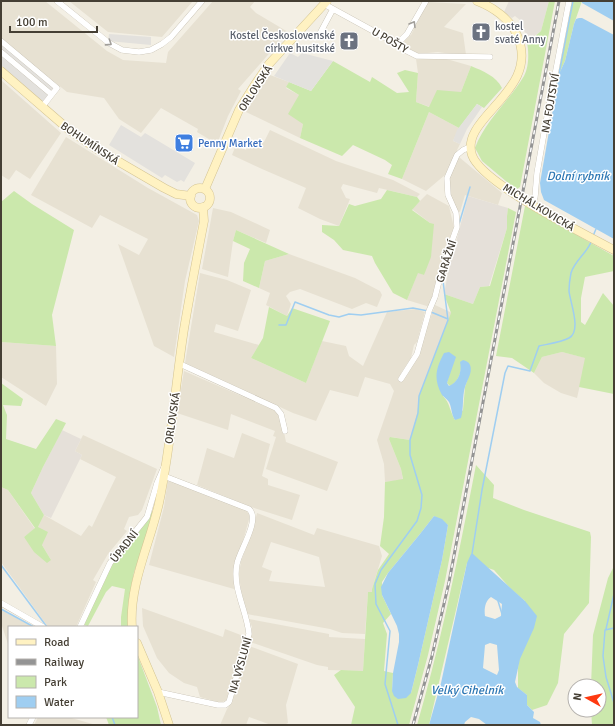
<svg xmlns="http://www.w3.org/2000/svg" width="615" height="726" font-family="Signika,sans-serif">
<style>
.residential{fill:#e7e1d2;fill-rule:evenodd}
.industrial{fill:#e5e0d9}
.green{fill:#cbe8ac;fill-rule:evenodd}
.parking{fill:#e3e1dd}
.water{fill:#9fcef1;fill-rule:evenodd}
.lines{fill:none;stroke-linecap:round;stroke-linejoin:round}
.stream{stroke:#9fcef1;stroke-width:1.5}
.street-casing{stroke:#beb7a7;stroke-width:6}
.secondary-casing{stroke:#d4c493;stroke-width:9}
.street{stroke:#fff;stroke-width:5.5}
.secondary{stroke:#fff2c2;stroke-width:8}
.rail-casing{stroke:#949494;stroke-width:3}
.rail{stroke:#fff;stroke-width:1.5;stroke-dasharray:4.5;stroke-linecap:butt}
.oneway{stroke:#a29f9a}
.labels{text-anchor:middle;stroke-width:3;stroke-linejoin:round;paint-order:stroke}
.worship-label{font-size:11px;fill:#5b616d;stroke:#fff;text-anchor:start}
.street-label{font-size:11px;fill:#453f34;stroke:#fff}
.shop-label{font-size:11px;fill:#366cbe;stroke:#fff;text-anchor:start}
.water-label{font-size:12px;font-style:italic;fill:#2b76b3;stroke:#fff}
</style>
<rect width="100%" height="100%" fill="#f3efe4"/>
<!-- residential -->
<path class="residential" d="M1 1H45L107 51 123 60 166 63 168 52 213 1H255L250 7 256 13 288 32 238 89 241 91 228 116 217 144 197 132 198 129 161 108 141 133 119 119 104 98 67 92 1 39Z
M69 1H193L162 37 108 32Z
M427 2 466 4 444 27 463 33 466 55H458L438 52 418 54 402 46 406 38 411 35Z
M420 58H443L471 66 461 92 430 107 416 102 418 73 416 59Z
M270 75 289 82 286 88 299 95 303 124 300 138 246 112 257 92Z
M1 80 61 133 30 179 16 170 9 180 1 175Z
M429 112 459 128 453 141 460 144 445 175 426 191 402 179Z
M270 130 336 161 393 180 420 194 417 197 379 188 377 193 343 184 341 188 346 198 350 199 339 226 320 219 298 208 306 188 262 169 232 155 236 145 246 150 251 140 264 142Z
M66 137 148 188 197 215 199 221 185 281 174 357 154 346 118 244 139 255 148 239 100 215 92 228 31 195Z
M459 157 502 193 498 205 465 195 460 212 455 209 448 190 450 174Z
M427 194 449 206 454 228 430 307 407 300 418 272 424 275 430 223 412 209Z
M213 208 231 212 270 230 266 243 236 230 233 241 228 277 202 269Z
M289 254 355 278 380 291 382 295 377 307 366 303 352 309 300 289 290 292 286 296 291 304 287 316 266 305 270 293 259 288 265 261Z
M200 273 227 280 251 290 238 331 216 324 214 332 259 345 251 358 306 383 322 341 346 346 349 356 363 366 387 312 416 309 425 312 417 342 414 345 411 358 401 373 407 375 416 359 435 305 452 313 419 396 417 414 410 440 391 437 389 439 401 469 403 480 385 482 384 464 377 440 394 391 390 384 365 377 358 397 330 390 316 421 293 413 185 363Z
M1 342 56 346 57 384 46 406 1 377Z
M562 352 586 358 577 398 561 393 544 383 534 373 542 357Z
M184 371 276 411 281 417 286 442 338 462 327 491 266 469 276 437 273 436 275 431 231 414 228 430 177 413Z
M242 433 270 444 262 476 268 479V485L300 495 292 520 251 507 197 485 207 448 234 458Z
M83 435 157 469 142 510 138 515 129 517 124 529 127 531 108 554 93 580 96 582 76 627H48L1 562V487L8 490 35 529 24 537 51 560 42 545 38 527 44 515 81 536 89 525 92 527 116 477 80 459 82 455 75 451Z
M168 479 246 510 250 516 234 573V589L149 565 164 507Z
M257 513 314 535 317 528 379 546 382 556 372 589V592H368L365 634 342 633 330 629 247 614 242 600 239 574 241 561 252 533ZM271 542 319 557 325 587 269 581 272 571 262 567Z
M142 608 223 637 225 629 246 637 228 699 221 703 200 697 197 687 184 683 169 673 157 658 143 626Z
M1 610 33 627H9V647L1 623Z
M249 619 329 634V637L365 639 363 671 328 670V667L317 665 250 642 252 627Z
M249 646 298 664 286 705 288 723 286 724 271 725 249 717 246 725H220L227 709 230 705Z
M38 717H68L96 725H34Z"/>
<!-- industrial -->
<path class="industrial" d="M509 1H549L541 31 531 39 518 24 520 20 515 16 512 18 504 12Z
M468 196 508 208 507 216V228L489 286 480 287 473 304 444 294 448 273Z
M62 430 81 439 75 451 82 455 51 518 44 515 31 493 43 467Z"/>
<!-- green -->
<path class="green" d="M549 1H555L520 187 517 189 513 187 482 161 475 148C485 121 509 101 524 76 529 67 529 52 527 43L541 31Z
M572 1H582L574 24 565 61 559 74Z
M333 61 370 82 372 77 397 93 409 92 397 73 405 70 418 73 416 102 429 107 437 90 461 92 471 66C483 71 496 76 502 88L484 108 477 104 459 128 429 112 402 179 388 174 392 165 385 160 353 145 342 156 300 138 303 124 288 114 299 95 286 87 289 82 311 91Z
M387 190 417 197 420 201 412 210 430 223 434 224 431 257 424 275 418 273 407 300 393 293 375 263 372 256 343 250 334 240 322 232V225L339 226 349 204 355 206 381 199Z
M14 191 32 204 74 230 52 315 56 346 1 342V202Z
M525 206 614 256V271L585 277 581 298V322L585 325 603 293 614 306V394L579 387 585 358 562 352 542 357 534 373 512 358 496 356Z
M508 208 516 212 445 581 428 655 409 725H351L355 707 334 675 341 670 363 671 368 592H372V589L378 570 389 554 380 546 384 517 385 482 403 479 401 469 389 439 390 437 410 440 417 414 419 396 451 313 444 294 473 304 480 287 490 286 507 228V216ZM454 355 447 383 450 386C457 383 461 374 461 367L468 378 465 387 463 410 455 420C450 412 450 403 443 396ZM434 516 448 525 442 560 418 665 411 693 392 691 393 673 384 671 387 634 383 623 391 614 382 595V582L388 573 420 534Z
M236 230 289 254 265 261 259 288 243 281 244 263 250 249 233 241Z
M269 307 287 316 292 308 330 321 306 383 251 358 263 338Z
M1 383 23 399 21 406 3 405 7 415 6 439 36 449 56 419 66 423 43 467 31 493 44 515 38 527 48 532 42 545 51 560 47 563 34 552 24 537 35 528 8 490 1 487Z
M476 465 494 485 493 498 524 510 590 532 591 537 589 603 564 634 558 683 547 705 532 710 527 705V695L518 688V668L525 601 511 589 494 570 488 568 484 565 467 563 429 725H417C442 639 459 553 476 465Z
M153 510 145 543 134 572 129 599 128 627H121V617L125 589 112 586 106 592 88 626 84 625C93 605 100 583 112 565 125 546 141 530 153 510Z
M614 566V725H592L591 710H599V686H591L593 635 608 578Z
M137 654 157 707 161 725H109L106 717H137Z"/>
<!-- parking -->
<path class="parking" d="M109 34 151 37V45L108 41Z
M1 41 57 88 44 104 1 65Z
M290 53 298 57 302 53 333 61 311 91 274 76Z
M477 104 482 107 467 129 460 144 453 141 457 130Z
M121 125 141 137 145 133 195 163 184 182 181 180 177 182 165 175 162 178 109 145Z"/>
<!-- water -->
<path class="water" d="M582 1H614V21L582 3Z
M579 18H582L614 35V239L544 200 541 192 540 183 559 74 565 61 574 24 576 19Z
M449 352 456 357 447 383 449 386C459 382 462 371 460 362L463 360C466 361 469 362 470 365 473 372 467 380 465 387 462 397 464 408 461 418L455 420C451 414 452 408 449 402 447 399 444 397 442 395 433 379 436 368 444 353Z
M434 516 442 519 448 525 442 560 418 665 411 693 406 698 398 699 394 696 392 691 393 673 399 642V634L397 626 382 595 381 587 388 573 420 534Z
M471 554H473L525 601 537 616 534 628 520 659 515 682 517 687 527 695V705L534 712 533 718 540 722 541 725H487L479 719 471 717 465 722 464 725H429L441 683 467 563ZM491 597 502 604 501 616 495 619 485 616C484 609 485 601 491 597ZM490 643 497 645 499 670 497 675 483 668 485 645Z"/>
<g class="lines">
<!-- stream -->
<path class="stream" d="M559 75V74L573 1
M459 224 470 187
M593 236 596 229
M431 312 448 319
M279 325H286L295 302 329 315 339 317 349 314 361 315 413 308 428 311
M473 556 472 554 482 490 505 373 508 366 530 371 539 346C548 344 562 342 569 338 582 331 570 302 569 291 569 286 570 278 571 273 575 260 587 253 591 242
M1 565 47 627
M498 601 502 614
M1 609 34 627
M614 628 605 630 603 656 606 677 614 703
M606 629 614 594
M112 717 115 725
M398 725 385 684 390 631 376 604 375 584 381 570 417 521 421 508 422 495 410 455V440L418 413 419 396 448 320 443 281 452 250"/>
<!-- street casing -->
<g class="street-casing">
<path id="street" d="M57 1 109 43 122 50 139 52 151 50 162 44 171 37 202 1
M324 4 397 44 401 48 417 56 490 57
M318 37 333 9
M1 41 57 88 42 107
M397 44 407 34 426 1
M1 52 51 94
M532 205 535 197 537 173 544 133 569 1
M180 364 276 408 281 414 285 431
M401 379 417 354 429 311 435 297 442 269 457 227 456 213 448 195 447 178 457 155 463 150 470 147
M1 603 43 627
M80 627 110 563 147 517 157 483 164 467
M158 692 218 705H225L229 702 249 634C247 611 232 588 237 564 239 551 261 520 249 509L164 476
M29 725 33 717"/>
</g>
<!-- secondary casing -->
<g class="secondary-casing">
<path id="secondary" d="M477 1C493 7 510 19 517 35 542 91 459 117 472 155 482 184 585 234 614 250
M1 71 68 129 97 149 164 188 176 194 191 196
M190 198a10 10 0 1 1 20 0a10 10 0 1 1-20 0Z
M205 189 239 110 256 83 269 64 327 1
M132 627C129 584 150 544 159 503 171 446 175 387 184 329 190 293 197 257 204 221L203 207
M137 643 158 692 169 725"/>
</g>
<!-- street -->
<use href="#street" class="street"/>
<!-- secondary -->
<use href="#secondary" class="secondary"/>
<!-- rail casing -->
<g class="rail-casing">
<path id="rail" d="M413 725 432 656 449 582 559 1"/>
</g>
<!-- rail -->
<use href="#rail" class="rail"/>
</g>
<!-- one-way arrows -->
<defs><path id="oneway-chevron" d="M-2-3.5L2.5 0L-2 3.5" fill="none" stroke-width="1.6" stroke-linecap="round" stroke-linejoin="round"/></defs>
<g class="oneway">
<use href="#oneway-chevron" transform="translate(413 24) rotate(-59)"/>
<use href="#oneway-chevron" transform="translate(109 43) rotate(33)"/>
</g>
<!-- icons -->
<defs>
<g id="church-square" transform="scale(1)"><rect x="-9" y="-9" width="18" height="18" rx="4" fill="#6b7280" stroke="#fff"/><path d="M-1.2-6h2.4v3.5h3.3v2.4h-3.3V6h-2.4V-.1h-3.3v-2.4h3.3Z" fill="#fff"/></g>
<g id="supermarket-square" transform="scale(1)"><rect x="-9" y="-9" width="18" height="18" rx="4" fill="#3f7fe0" stroke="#fff"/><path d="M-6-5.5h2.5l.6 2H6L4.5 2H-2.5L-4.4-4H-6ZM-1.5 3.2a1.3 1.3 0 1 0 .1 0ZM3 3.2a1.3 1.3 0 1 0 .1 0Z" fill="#fff"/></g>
</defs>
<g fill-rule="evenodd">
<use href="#church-square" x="481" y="32"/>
<use href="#church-square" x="349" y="41"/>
<use href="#supermarket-square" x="184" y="143"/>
</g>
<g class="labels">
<!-- worship labels -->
<g class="worship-label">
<text x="495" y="30">kostel<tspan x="495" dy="13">svaté Anny</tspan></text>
<text x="335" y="39" text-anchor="end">Kostel Československé<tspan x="335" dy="13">církve husitské</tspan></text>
</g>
<!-- street labels -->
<g class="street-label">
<text transform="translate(390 40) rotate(30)" y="4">U POŠTY</text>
<text transform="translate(255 88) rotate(-57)" y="4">ORLOVSKÁ</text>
<text transform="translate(550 103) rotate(-80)" y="4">NA FOJTSTVÍ</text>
<text transform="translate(90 143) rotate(34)" y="4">BOHUMÍNSKÁ</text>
<text transform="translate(539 207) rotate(31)" y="4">MICHÁLKOVICKÁ</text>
<text transform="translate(446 261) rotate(-72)" y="4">GARÁŽNÍ</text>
<text transform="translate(172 418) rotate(-82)" y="4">ORLOVSKÁ</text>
<text transform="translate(124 546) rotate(-52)" y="4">ÚPADNÍ</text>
<text transform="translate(240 665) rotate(-74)" y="4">NA VÝSLUNÍ</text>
</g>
<!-- shop labels -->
<g class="shop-label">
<text x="198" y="147">Penny Market</text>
</g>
<!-- water labels -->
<g class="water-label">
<text x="578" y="180">Dolní rybník</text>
<text x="467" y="694">Velký Cihelník</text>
</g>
</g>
<!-- border -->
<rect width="615" height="726" fill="none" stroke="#453f34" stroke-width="4"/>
<!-- legend -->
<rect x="8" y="626" width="130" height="92" fill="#ffffff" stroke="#b5b2ae"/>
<rect x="16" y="639" width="20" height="6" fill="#fff2c2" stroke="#b5b2ae"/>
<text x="44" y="646" font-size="12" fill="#453f34">Road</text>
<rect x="16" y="659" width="20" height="6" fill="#949494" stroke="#b5b2ae"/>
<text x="44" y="666" font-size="12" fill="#453f34">Railway</text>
<rect x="16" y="676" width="20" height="12" fill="#cbe8ac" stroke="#b5b2ae"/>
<text x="44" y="686" font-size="12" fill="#453f34">Park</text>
<rect x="16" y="696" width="20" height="12" fill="#9fcef1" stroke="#b5b2ae"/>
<text x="44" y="706" font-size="12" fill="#453f34">Water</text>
<!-- north arrow -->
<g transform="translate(587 698) rotate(278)"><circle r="19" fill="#ffffff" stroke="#b5b2ae"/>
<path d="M0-3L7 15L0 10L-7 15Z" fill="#fe3910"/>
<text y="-6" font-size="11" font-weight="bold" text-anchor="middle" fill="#453f34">N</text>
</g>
<!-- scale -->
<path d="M10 26v6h87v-6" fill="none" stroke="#453f34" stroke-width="2"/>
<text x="16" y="26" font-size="12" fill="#453f34" stroke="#ffffff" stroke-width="3" paint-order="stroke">100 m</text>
</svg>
